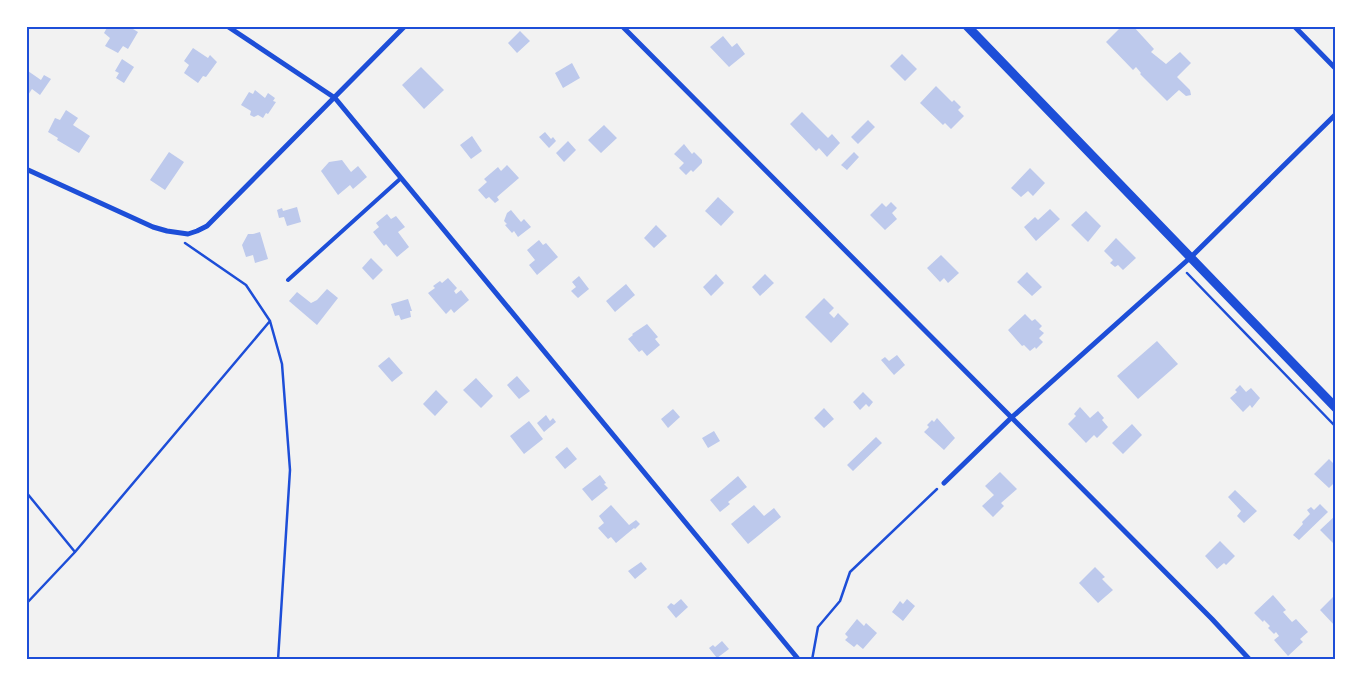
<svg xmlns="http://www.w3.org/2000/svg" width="1362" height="686" viewBox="0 0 1362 686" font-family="'Work Sans',sans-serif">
<rect width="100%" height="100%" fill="#f2f2f2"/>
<!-- building -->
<path fill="#bdc9ec" d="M108,26L111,28L112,26H124L123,27L126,29L128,26L138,32L128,49L123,46L118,53L105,46L110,38L104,33Z
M1122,26H1133L1154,49L1151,52L1166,64L1180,52L1191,63L1177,77L1190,90L1191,95L1186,96L1179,90L1167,101L1140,74L1141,73L1136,67L1133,70L1106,42Z
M520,31L530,41L517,53L508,43Z
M723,36L732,47L737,43L745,54L729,67L710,47Z
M193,48L208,58L210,55L217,62L206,77L203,76L198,83L184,73L189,65L184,61Z
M902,54L917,69L905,81L890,66Z
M122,59L134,67L124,83L116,78L119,73L115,71Z
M572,63L580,78L563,88L555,73Z
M421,67L444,90L424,109L402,85Z
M28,71L41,80L44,75L51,79L40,95L32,89L26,98V74Z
M936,86L952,102L954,100L961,107L958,110L964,116L951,129L945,123L943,125L920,103Z
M255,90L265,98L268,93L275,98L273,101L276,102L268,114L266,113L263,118L258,115L254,117L250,115L251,111L241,105L249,92L253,94Z
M66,110L78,118L73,125L90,136L79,153L57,140L58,138L48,132L55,118L60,120Z
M802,112L828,138L832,134L840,143L827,157L819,148L816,151L790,124Z
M868,120L875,127L858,144L851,137Z
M604,125L617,138L601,153L588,140Z
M545,132L551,139L553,137L556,141L549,148L539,137Z
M472,136L482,151L471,159L460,145Z
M568,141L576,150L564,162L556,153Z
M684,144L692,154L694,152L702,160V163L693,172L691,170L686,175L679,168L684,163L674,154Z
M169,152L184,162L165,190L150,180Z
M854,152L859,157L847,170L841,165Z
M342,160L351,172L358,166L367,177L353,189L350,185L338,195L321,171L329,162Z
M507,165L519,178L497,197L499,200L495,203L489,197L486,199L478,190L487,182L484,179L498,167L501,171Z
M1030,168L1045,183L1033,196L1028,191L1021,197L1011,188Z
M718,197L734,212L721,226L705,211Z
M891,202L897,208L892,213L897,219L885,230L870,215L882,203L886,207Z
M297,207L301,222L287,226L284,217L279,218L277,210L282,208L283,211Z
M1050,209L1060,219L1036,241L1024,227L1035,217L1038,220Z
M511,210L521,222L524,219L531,227L518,237L514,231L512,233L505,225L507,224L504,221L507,213Z
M1086,211L1101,226L1088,242L1071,225Z
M387,214L391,219L396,216L405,227L398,232L409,247L397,257L386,244L384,246L373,232L379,227L376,223Z
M656,225L667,236L654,248L644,238Z
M260,232L268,259L255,263L253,255L246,257L242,245L248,234H253Z
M1116,238L1136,258L1123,270L1118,265L1115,267L1110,263L1113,260L1104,251Z
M539,240L543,245L546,243L558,257L537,275L529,265L535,260L527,250Z
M941,255L959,273L948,283L944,278L940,282L927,268Z
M371,258L383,270L373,280L362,268Z
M1027,272L1042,287L1032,296L1017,282Z
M716,274L724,283L711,296L703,287Z
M765,274L774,283L760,296L752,287Z
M579,276L589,289L578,298L571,291L576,287L572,282Z
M448,278L457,288L454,291L456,294L461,290L469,300L454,313L451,309L446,314L428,293L435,288L433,286L440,281L442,283Z
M626,284L635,295L615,312L606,301Z
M327,289L338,298L317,325L289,301L297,292L311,303L317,300Z
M824,298L834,308L829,313L834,318L838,313L849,324L831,343L805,317Z
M408,299L412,311H410L411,317L401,320L399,315L395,316L391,304Z
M1025,314L1032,321L1035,319L1042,326L1039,329L1044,333L1039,338L1043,342L1036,349L1035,347L1030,351L1024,345L1022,346L1008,330Z
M647,324L658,337L655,339L660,345L647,356L642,350L639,352L628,339L633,335L632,334Z
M1157,341L1178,364L1138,399L1117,376Z
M897,355L905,365L894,375L881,360L885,357L889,361Z
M389,357L403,373L392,382L378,366Z
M517,376L530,391L519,399L507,385Z
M476,378L493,396L481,408L463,390Z
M1240,385L1246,392L1251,388L1260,398L1252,408L1250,405L1243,412L1230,398L1237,392L1235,390Z
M436,390L448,402L435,416L423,404Z
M863,392L873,402L869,407L866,404L860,410L853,402Z
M1080,407L1090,418L1098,411L1104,418L1102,420L1108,427L1097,438L1094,435L1086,443L1068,424L1076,416L1074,414Z
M824,408L834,419L824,428L814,418Z
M673,409L680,417L668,428L661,419Z
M546,415L550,421L553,418L556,422L544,432L537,423Z
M937,418L955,438L944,450L924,432L929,427L927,425L932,420L934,422Z
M529,421L543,439L524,454L510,436Z
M1132,424L1142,435L1123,454L1112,443Z
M714,431L720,441L708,448L702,438Z
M876,437L882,443L853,471L847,465Z
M567,447L577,459L565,469L555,457Z
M1329,459L1336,466V481L1329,488L1314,474Z
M1000,472L1017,489L1001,503L1004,506L993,517L982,506L994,495L985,486Z
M600,475L606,483L604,484L608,488L592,501L582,489Z
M738,476L747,487L728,502L730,504L720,512L710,500Z
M1235,490L1257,511L1244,523L1237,516L1241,511L1228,497Z
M1320,504L1328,512L1299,540L1293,535L1303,524L1302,522L1310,514L1307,510L1311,507L1314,510Z
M611,505L629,525L636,520L640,524L635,529L634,528L616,543L611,537L608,539L598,528L604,523L599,516Z
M754,505L764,516L774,508L781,517L748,544L731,524Z
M1336,515V546L1320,530Z
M1220,541L1235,556L1226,565L1224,563L1217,569L1205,556Z
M641,562L647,569L635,579L628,571Z
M1095,567L1105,577L1102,579L1113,590L1098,603L1079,583Z
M1273,595L1286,610L1283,612L1292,622L1296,619L1308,632L1300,639L1303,642L1288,656L1274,640L1279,636L1276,632L1274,634L1268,628L1270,626L1264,620L1263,622L1254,613Z
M1333,597L1336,600V627L1320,610Z
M681,599L688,607L676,618L667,607L671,603L674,605Z
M907,599L915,606L903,621L892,612L900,601L903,604Z
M857,619L864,626L866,623L877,633L863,649L857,644L854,647L845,640L848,637L845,634Z
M722,641L729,649L717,658L709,648L713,645L715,647Z"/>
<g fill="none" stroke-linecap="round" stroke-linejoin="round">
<!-- path -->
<path stroke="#1d4ed8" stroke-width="2.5" d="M1187,273L1336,427
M270,321L282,364L290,470L278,660
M26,492L75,552
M26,604L75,552L270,321L246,285L185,243
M812,660L818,627L840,601L850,572L937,489"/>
<!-- service -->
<path stroke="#1d4ed8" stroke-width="4" d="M288,280L400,179"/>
<!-- minor -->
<path stroke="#1d4ed8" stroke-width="5" d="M227,26L335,98L799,660
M622,26L1212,619L1250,660
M1294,26L1336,69
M26,169L153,227L167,231L188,234L197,231L207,226L405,26
M944,483L1011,418L1191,257L1336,114"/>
<!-- tertiary -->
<path stroke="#1d4ed8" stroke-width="9" d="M967,26L1336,408"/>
</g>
<!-- border -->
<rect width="1362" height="686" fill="none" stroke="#ffffff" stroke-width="55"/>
<rect x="28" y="28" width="1306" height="630" fill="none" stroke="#1d4ed8" stroke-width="2"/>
</svg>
